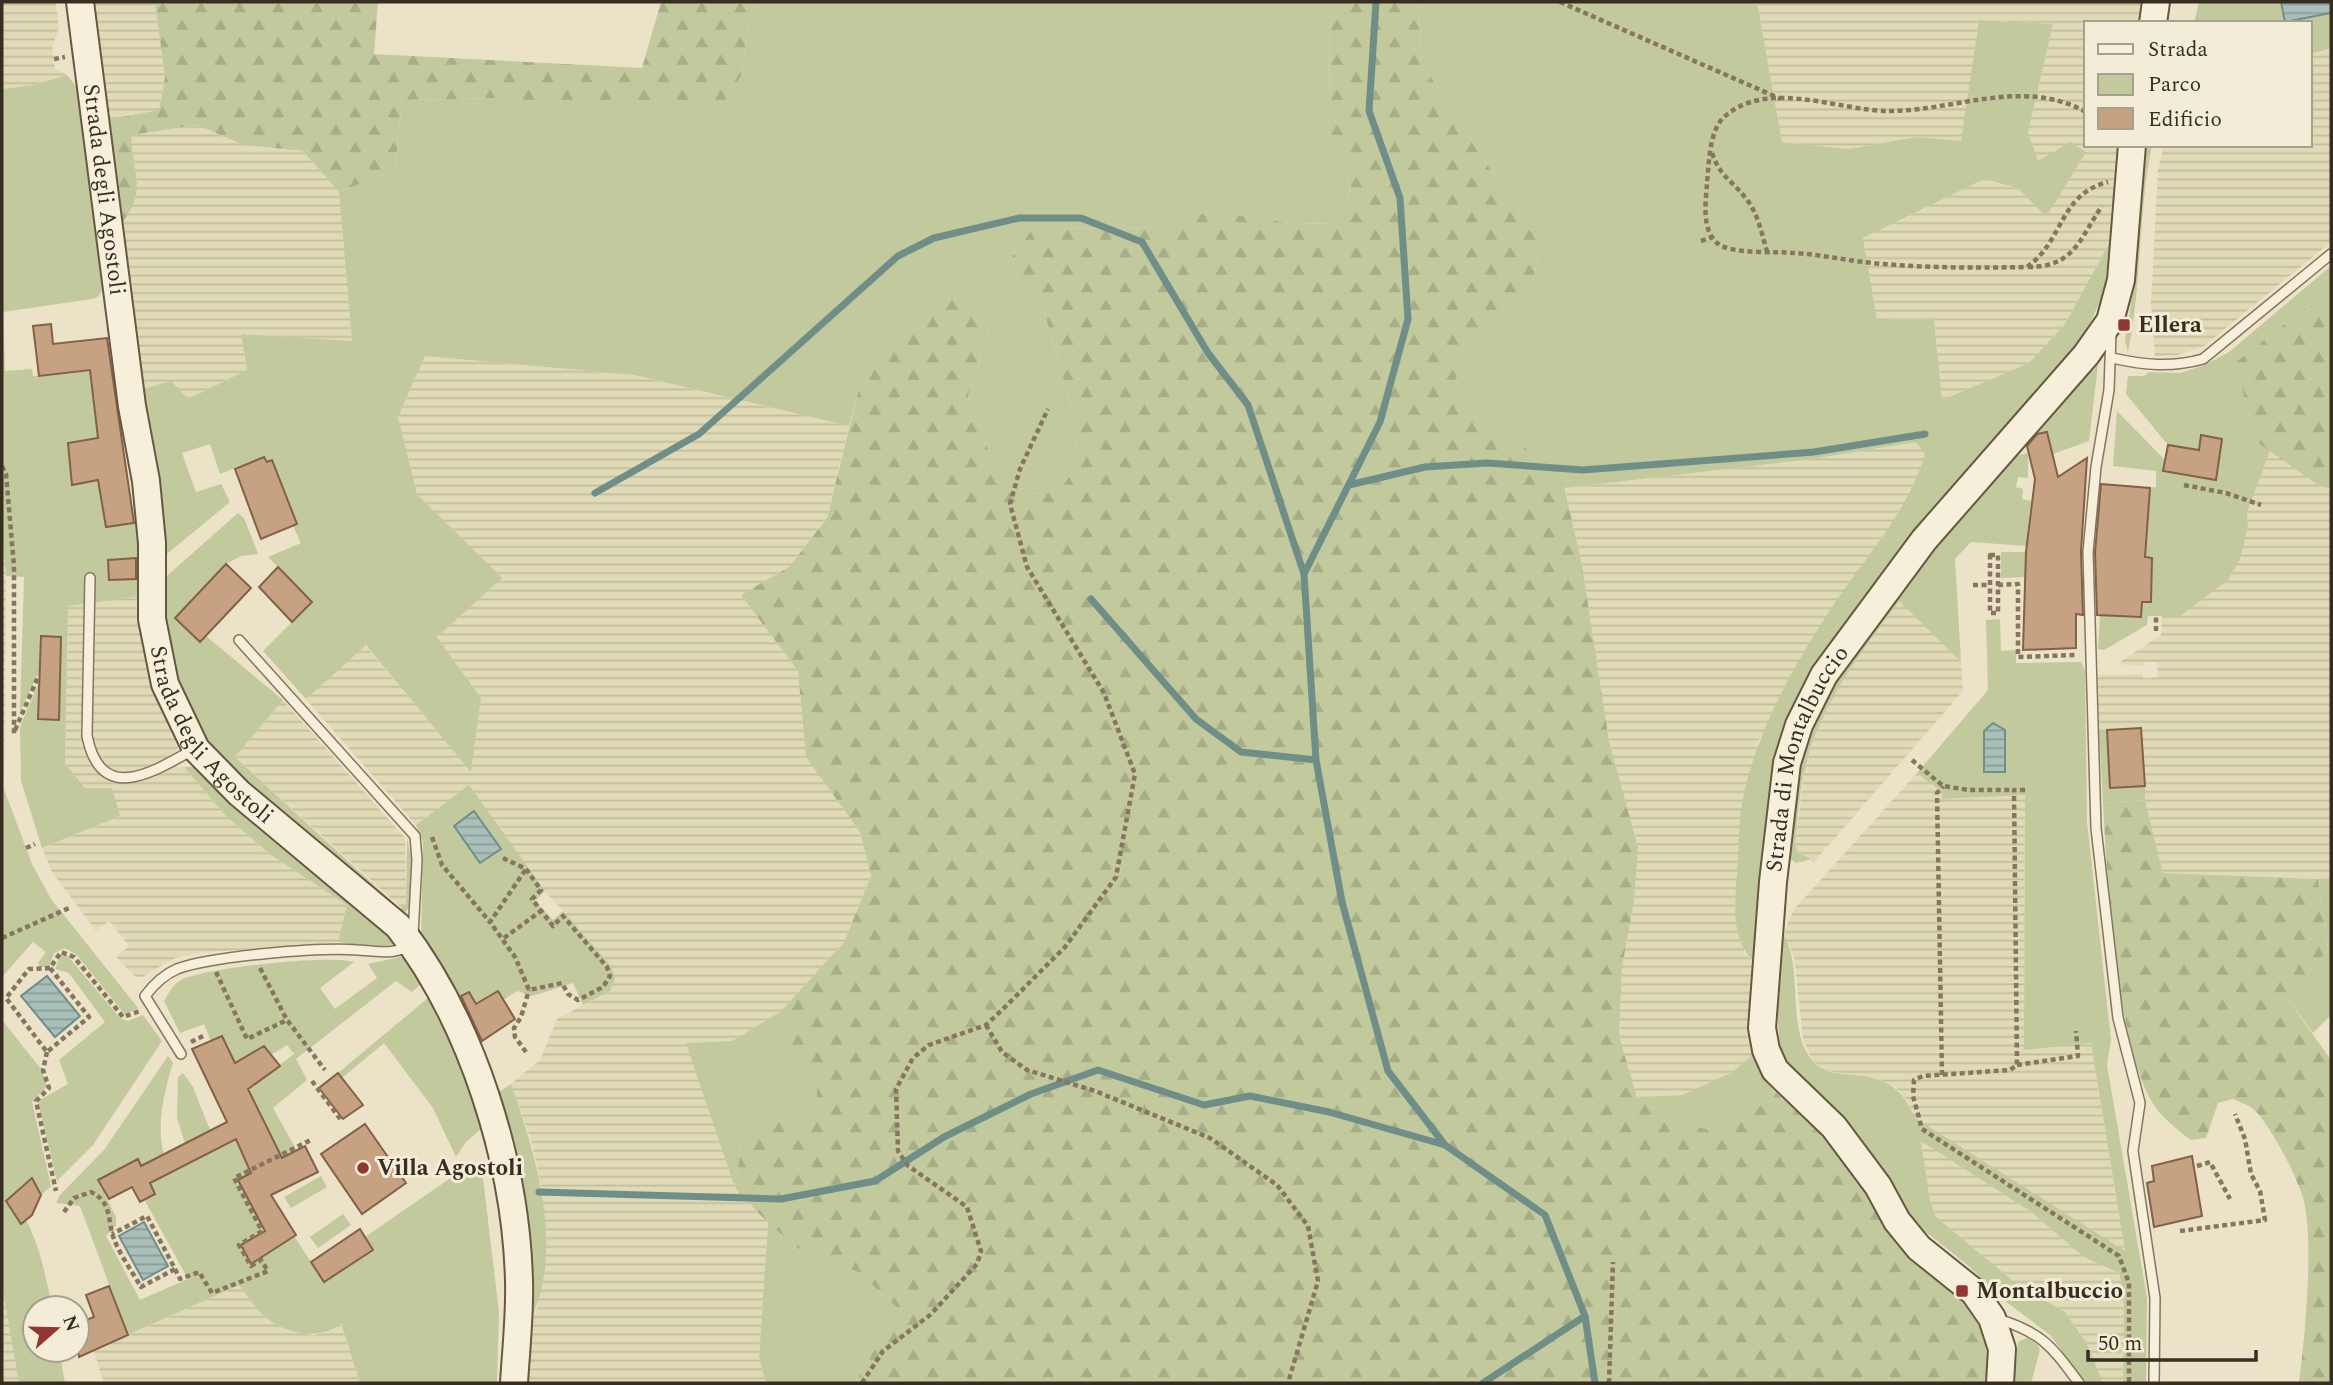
<svg xmlns="http://www.w3.org/2000/svg" width="2333" height="1385" viewBox="0 0 2333 1385" font-family="Spectral,serif">
<defs>
<pattern id="farmland-rules" width="6" height="5" patternUnits="userSpaceOnUse" patternTransform="scale(1.75)"><rect width="6" height="5" fill="#e0dbb6"/><path d="M0 2.5h6" fill="none" stroke="#c1bc9c"/></pattern>
<pattern id="forest-firs" width="22" height="20" patternUnits="userSpaceOnUse" patternTransform="scale(1.75)"><rect width="22" height="20" fill="#c2c99d"/><path d="M5 1l3.5 6h-7zM16 11l3.5 6h-7z" fill="#a7ad87"/></pattern>
<pattern id="water-rules" width="6" height="5" patternUnits="userSpaceOnUse" patternTransform="scale(1.75)"><rect width="6" height="5" fill="#a9c0ba"/><path d="M0 2.5h6" fill="none" stroke="#8b9c97"/></pattern>
</defs>
<rect width="100%" height="100%" fill="#ebe2c8"/>
<!-- farmland -->
<path fill="url(#farmland-rules)" d="M2,2H56L59,28L52,48L55,69L67,75L34,85L2,89Z
M91,2H155L165,77L159,111L107,120Z
M1757,2H2144L2143,23H2086V145H2120L2115,166L2111,240L2065,324L2029,363L1942,400L1934,319L1877,320L1863,238L1984,179L2018,188L2045,216L2038,162L2028,132L2053,24L1979,20L1962,141L1917,137L1848,149L1782,142Z
M2331,48V242L2204,346L2178,355L2155,356L2151,303L2158,170L2164,145H2310V54Z
M197,125L244,145L303,151L339,192L352,341L241,334L247,370L188,399L143,389L127,255L120,247L118,228L137,181L130,135Z
M425,356L633,375L849,426L827,517L789,567L741,595L798,671L806,757L860,832L871,876L844,942L780,1012L732,1041L687,1043L735,1188L768,1223L759,1357L766,1383H525L528,1326L537,1308L544,1259V1221L541,1185L532,1143L511,1084L540,1060L557,1019L610,991L611,966L545,891L469,786L416,825L306,699L365,645L471,771L481,698L437,637L501,578L417,494L398,417Z
M1916,442L1925,455L1916,485L1871,557L1832,607L1758,742L1744,952L1754,962L1750,1021L1754,1054L1731,1073L1682,1095L1637,1097L1619,1036L1622,967L1634,902L1638,847L1609,741L1582,565L1565,488L1812,459Z
M2270,451L2318,485L2331,489V879L2163,873L2145,800L2141,728L2099,730L2097,679L2100,675L2143,674V678L2158,677L2157,662H2143V666L2117,664L2161,635L2162,616H2180L2248,526L2247,512Z
M2,534L6,576L4,784H2Z
M144,596L179,746L174,755L177,767H184L226,816L271,855L347,905L338,942L200,953L175,958L142,977H136L116,957L129,946L109,921L96,931L52,872L42,848L120,816L85,788L65,763L68,605Z
M1899,600L1961,662L1963,691L1814,862L1798,853L1795,846L1805,766L1823,714L1840,681Z
M283,700L405,838L406,904L403,909L235,757Z
M1917,773L1942,792L1943,799L2025,795L2024,1049L2091,1043L2125,1252L1914,1118L1908,1101L1896,1088L1880,1080L1824,1070L1812,1060L1803,1039L1794,956L1784,935L1789,919L1796,907Z
M1921,1140L2030,1211L2084,1257L2119,1273L2124,1295L2123,1383H2103L2087,1344L2065,1312L2018,1285L1936,1217L1930,1200Z
M2,1285L15,1352L19,1383H2Z
M239,1285L268,1320L295,1331L313,1335L333,1331L340,1323L360,1383H104L94,1351Z"/>
<!-- green -->
<path fill="#c2c99d" fill-rule="evenodd" d="M756,2H1330L1329,132L1351,186L1341,224L1291,223L1209,211L1165,229L1033,228L1004,268L1044,311L1079,433L1071,474L1058,492L1032,494L996,471L968,396L991,324L860,384L849,426L634,375L425,356L398,417L417,494L502,578L437,637L481,698L471,772L366,645L306,699L263,651L312,602L268,557L301,543L293,526L297,524L272,460L267,462L264,457L220,474L210,444L182,453L196,492L221,484L230,502L162,558L120,247L127,255L144,389L171,381L188,399L247,370L241,334L352,341L339,192L395,170L402,100L501,98L742,74L750,13Z
M1417,2H1757L1782,142L1848,149L1917,137L1961,141L1979,20L2053,24L2028,132L2038,161L2071,142L2086,152L2046,217L2018,188L1984,179L1863,238L1877,320L1934,319L1942,400L2029,363L2065,324L2111,240L2104,292L2084,337L1922,525L1774,785L1754,962C1730,937 1735,905 1737,872C1739,850 1738,826 1742,804C1754,735 1794,665 1832,607C1866,556 1906,515 1925,455L1916,442L1812,459L1565,488L1563,481L1517,442L1471,414L1455,381L1481,327L1532,288L1540,245L1422,64Z
M2199,2H2331V48L2310,54V23H2194Z
M67,75L77,88L103,288L98,297L92,299L3,312L5,371L32,369L33,376L75,372L90,367L96,424L119,434L68,443L72,484L98,480L106,527L138,523L142,554L137,558L108,559L109,580L138,579L143,581L144,596L68,606L65,763L85,788H112L120,816L42,848L21,781L20,727L39,682L38,719L60,637H41L40,669L20,712L24,577L6,576L2,534V89L34,85Z
M2141,145H2152C2138,213 2142,283 2128,352L2125,340L2134,286V228Z
M2331,266V288L2236,362L2254,440L2270,451L2247,512L2248,526L2240,559L2228,580L2180,616H2148L2147,625L2104,650L2098,649L2100,615L2141,616L2142,602H2151L2152,558L2141,557L2146,545L2150,488L2156,487V471L2113,466L2117,411L2165,460L2164,471L2216,480L2222,439L2201,435L2199,450L2168,445L2126,394L2128,376H2144L2149,372L2180,373L2205,365L2229,352Z
M2098,365L2089,441L2053,454L2047,432L2029,437Z
M2028,453V478L2018,477L2016,487L2023,489L2022,499L2031,501L2026,546L1971,542L1955,559L1961,662L1899,601C1861,653 1822,701 1806,765C1799,790 1798,819 1795,845L1798,853L1811,859L1796,863L1790,859L1788,851L1798,766L1828,690L1934,542L2009,457Z
M238,513L244,518L258,554L241,556L226,564L200,641L206,636L283,700L235,757L400,909L406,904L407,839L412,860L410,907L401,916L249,786L206,744L174,678L160,582Z
M2001,552H2026L2025,577L2001,578Z
M2000,619L2001,651L2016,650V663L2081,662L2085,671L2087,821L2111,1040L2107,1065L2147,1298L2146,1383H2123L2124,1295L2119,1273L2084,1257L2030,1211L1921,1141L1930,1200L1936,1217L2018,1285L2065,1312L2087,1344L2103,1383H2086L2050,1335L1996,1294L1970,1267L1912,1221L1868,1148L1784,1064C1773,1022 1779,977 1784,935C1804,971 1786,1029 1812,1060C1837,1090 1890,1054 1915,1118L2125,1251L2091,1043L2024,1050L2025,795L1942,799V792L1917,773L1988,690L1986,620Z
M2099,730H2107L2110,788L2145,786V800L2103,803Z
M184,767H199L395,939L394,944L380,948L338,942L347,905L271,855L226,816Z
M2,784L32,864L51,899L138,1008L126,1014L122,1011L77,955L65,948L54,953L49,967H40L38,963L46,952L33,942L2,977Z
M469,785L545,891L535,901L553,920L563,911L611,966L615,978L610,991L583,1005L573,983L532,996L517,991L503,1000L498,991L476,1004L469,992L453,1002L421,939L423,842L416,825Z
M2318,879H2331V1015L2313,1033L2287,998L2328,950Z
M66,954L120,1018L128,1021L143,1015L162,1041L93,1145L57,1181L38,1101L68,1084L59,1060L105,1022L69,973L55,969L60,956Z
M405,956L424,981L412,992L396,981L296,1059L307,1080L273,1108L297,1151L238,1180L265,1231L242,1245L252,1264L294,1236L324,1282L373,1250L365,1237L468,1166L471,1170H482L499,1312L497,1383H360L341,1324C321,1340 289,1335 268,1319C257,1311 248,1296 239,1285L128,1335L80,1206L56,1203L59,1196L104,1150L168,1056L173,1063C162,1098 153,1139 171,1173L219,1148L231,1129L238,1145L268,1130L248,1089L294,1054L287,1045L271,1055L264,1046L235,1063L222,1036L211,1041L204,1024L180,1033L164,1001C169,993 172,985 181,980C202,968 331,954 354,962L320,988L335,1009L377,978L368,964ZM138,1160L155,1193L144,1199L188,1279L140,1300L106,1236L116,1225V1217L98,1180Z
M434,997L450,1027L482,1128L466,1142L456,1157L433,1108L384,1043L342,1078L338,1073L428,998Z
M780,1012L793,1057L818,1081L814,1118L741,1146L735,1188L686,1043L732,1041Z
M2,1020L41,1069L47,1086L32,1102L51,1186L41,1195L31,1178L6,1202L21,1224L26,1220C41,1249 46,1277 52,1308H35V1350H59L65,1383H19L2,1285Z
M1754,1054L1763,1078L1774,1091C1766,1099 1757,1111 1747,1118C1710,1144 1669,1118 1637,1097L1682,1095L1731,1073Z
M183,1073L193,1087L210,1130L185,1143L177,1118L178,1077Z
M511,1084C537,1158 566,1251 528,1326L496,1094Z
M321,1176L327,1187L291,1208L284,1197Z
M343,1214L351,1225L318,1248L310,1237Z
M768,1223L799,1249L858,1272L902,1312L871,1353L855,1383H766L759,1358Z
M2027,1338L2037,1344L2040,1350L2031,1383H2014L2018,1342Z"/>
<!-- forest -->
<path fill="url(#forest-firs)" d="M155,2H378L374,54L642,68L661,2H756L750,13L742,74L725,100L643,109L501,98L402,100L395,170L339,192L303,151L244,145L197,125L131,135C133,178 149,191 118,228L107,120L159,110L165,77Z
M1330,2H1417L1422,64L1540,245L1532,288L1481,327L1455,381L1471,414L1517,441L1563,481L1582,565L1609,741L1638,847L1634,902L1622,967L1619,1036L1637,1097C1669,1118 1710,1144 1747,1118C1757,1111 1766,1099 1774,1091L1840,1147L1962,1294C1982,1326 1990,1346 1988,1383H855L871,1353L902,1312L858,1272L799,1249L768,1223L735,1188L741,1146L765,1114L814,1117L818,1082L793,1057L780,1012L844,942L871,876L860,832L806,757L798,671L741,595L789,567L827,518L860,384L945,283L991,324L968,396L996,470L1032,494L1058,492L1071,474L1079,433L1044,311L1004,268L1033,228L1165,229L1209,211L1291,223L1341,224L1351,186L1329,132Z
M2331,288V489L2318,485L2254,440L2236,362Z
M2145,800L2163,873L2318,879L2328,950L2287,998L2331,1060V1383H2299C2305,1336 2313,1252 2305,1206C2302,1185 2269,1121 2252,1108C2247,1104 2239,1102 2233,1099L2218,1103L2206,1138L2191,1140C2180,1132 2168,1122 2159,1112C2115,1058 2107,874 2103,803Z"/>
<!-- water -->
<path fill="url(#water-rules)" stroke="#708e88" stroke-width="2" d="M2281,2H2331V13L2285,22Z
M1993,723L2005,730V772H1984V731Z
M474,811L501,849L480,863L454,826Z
M47,976L80,1016L55,1037L21,996Z
M144,1222L168,1266L143,1280L119,1236Z"/>
<g fill="none" stroke-linecap="round" stroke-linejoin="round">
<!-- stream -->
<path stroke="#708e88" stroke-width="7" d="M1376,2L1369,111L1400,198L1408,319L1380,422L1304,574L1316,760L1342,902L1388,1071L1445,1145L1545,1215L1585,1316L1595,1383
M1349,485L1425,467L1487,463L1583,470L1814,452L1925,434
M595,493L699,434L898,256L934,238L1019,218H1081L1142,242L1208,353L1248,405L1304,574
M1091,599L1196,719L1241,752L1316,760
M539,1192L781,1199L875,1181L944,1137L1031,1094L1098,1070L1204,1105L1250,1096L1329,1112L1445,1145
M1483,1383L1585,1316"/>
</g>
<!-- building -->
<path fill="#c6a182" stroke="#836146" stroke-width="2" d="M51,324L53,344L107,338L134,523L106,527L98,480L72,485L68,443L98,438L90,370L39,376L33,326Z
M2047,432L2058,477L2087,458L2081,552L2083,615L2076,614V648L2023,650L2026,552L2035,479L2027,446L2037,434Z
M2201,435L2222,439L2216,480L2163,471L2168,445L2199,450Z
M264,457L267,462L272,460L297,524L261,539L235,469Z
M2101,484L2150,488L2145,557L2152,558L2151,602H2142L2141,617L2097,615L2095,552Z
M136,558V579L109,580L108,560Z
M226,564L251,588L200,642L175,618Z
M278,567L312,602L292,622L259,587Z
M41,636L61,637L59,720L38,719Z
M2141,728L2145,786L2110,788L2107,730Z
M498,991L515,1019L482,1041L461,996L469,992L476,1004Z
M222,1036L235,1063L264,1046L280,1066L248,1089L282,1158L305,1146L318,1172L271,1195L296,1235L251,1264L241,1245L265,1231L238,1180L251,1173L236,1139L150,1183L155,1194L140,1202L132,1187L109,1199L98,1180L138,1159L141,1166L227,1122L192,1049Z
M338,1073L363,1105L343,1119L319,1088Z
M365,1124L406,1183L362,1214L321,1154Z
M2192,1156L2202,1216L2154,1227L2147,1183L2154,1181L2152,1166Z
M32,1178L41,1195L32,1215L21,1224L6,1201Z
M360,1229L373,1250L324,1282L311,1262Z
M109,1286L128,1335L79,1357L77,1324L94,1317L86,1295Z"/>
<g fill="none" stroke-linecap="round" stroke-linejoin="round">
<!-- lane casing -->
<g stroke="#86755f" stroke-width="12">
<path id="lane" d="M2111,333L2109,390L2096,467L2088,552L2096,828L2118,1018L2140,1103L2133,1151L2155,1298L2154,1383
M2112,358C2144,365 2171,368 2203,359L2331,254
M90,578L87,736C101,805 152,773 194,749
M239,640L415,836L417,860L413,935
M181,1054L145,996C154,984 163,975 177,969C213,956 319,947 358,950C381,951 386,955 409,947
M1998,1319C2043,1333 2052,1347 2079,1383"/>
</g>
<!-- secondary casing -->
<g stroke="#685742" stroke-width="30">
<g id="secondary">
<path id="s1" d="M80,2L132,406L146,481L152,543V619L165,684L196,749L239,793L398,926C472,1021 516,1162 519,1281C520,1315 516,1350 514,1383"/>
<path d="M2153,23L2156,2"/>
<path id="s2" d="M2000,1383L2002,1349L1992,1318L1974,1292L1919,1248L1897,1221L1878,1186L1834,1127L1775,1070L1766,1050L1762,1028L1773,882L1787,763L1799,725L1824,675L1924,540L2086,355L2110,321L2121,280L2132,145"/>
</g>
</g>
<!-- path -->
<path stroke="#86755f" stroke-width="4.5" stroke-dasharray="5 3.5" stroke-linecap="butt" d="M1560,2L1781,99
M54,59L65,57
M2086,112C2023,77 1955,111 1889,111C1839,111 1767,78 1724,117C1709,131 1709,164 1707,183C1706,201 1701,229 1717,243C1731,255 1776,251 1795,253C1825,255 1854,262 1884,264C1932,268 1979,268 2027,267C2064,241 2059,194 2108,182
M1712,153C1720,176 1730,179 1744,196C1758,212 1761,232 1767,251
M1701,241L1713,237
M2028,267C2074,267 2079,240 2102,206
M2,466L6,474L14,566V734
M2184,485L2226,493L2261,505
M1990,555H1998V613H1990Z
M1973,585H1990
M1998,585L2018,584V657L2076,655
M2156,631V616
M15,730L39,675
M1912,760L1943,786L1969,790H2014
M2025,790H2014L2017,1065L2010,1070L1923,1076L1914,1080L1913,1096L1922,1129L2119,1256L2129,1283V1383
M432,837L442,865L490,922
M26,848L35,844
M503,858L526,869L541,890L532,899L553,926L563,916L607,967L610,976L603,987L578,1000L568,994L562,983L529,990L515,957L490,922L526,869
M2,938L69,908
M504,938L541,911
M50,968L29,969L6,998L47,1052L89,1017L50,968L61,952L74,957L123,1017L140,1011
M260,968L287,1020
M216,972L247,1039L287,1020L325,1070
M986,1025L1002,1052L1027,1070L1095,1091L1210,1138L1277,1185L1308,1226L1318,1281L1288,1383
M191,1042L205,1035
M47,1052L43,1070L49,1088L36,1101L56,1191
M526,1052L515,1037L514,1028L521,1017L529,990
M2017,1065L2078,1056L2076,1031
M1942,1075L1937,793L1943,786
M312,1081L341,1120
M2197,1166L2210,1162L2230,1199
M64,1212L74,1198L91,1192C110,1201 108,1216 112,1233C117,1251 132,1271 141,1287L175,1269L147,1216L112,1234
M2180,1231L2265,1220L2260,1191L2251,1174L2245,1139L2235,1114
M175,1269L180,1279L199,1272L212,1293L268,1271L261,1260L251,1266L239,1245L262,1231L234,1178L311,1140
M862,1383L883,1351L930,1315L977,1264L981,1251L967,1207L907,1165L898,1151L896,1089L913,1058L929,1045L986,1025L1004,1008L1065,947L1116,877L1135,774L1104,693L1027,567L1010,504L1020,469L1048,409
M1609,1383L1613,1262"/>
<!-- lane -->
<use href="#lane" stroke="#f6f0db" stroke-width="9"/>
<!-- secondary -->
<use href="#secondary" stroke="#f6f0db" stroke-width="26"/>
</g>
<!-- markers -->
<g fill="#903733" stroke="#f3ecd7" stroke-width="2.5">
<rect x="2117" y="318" width="14" height="14" rx="3.5"/>
<circle cx="363" cy="1168" r="7"/>
<rect x="1955" y="1284" width="14" height="14" rx="3.5"/>
</g>
<g text-anchor="middle" dominant-baseline="central" stroke-width="6" stroke-linejoin="round" paint-order="stroke">
<!-- street labels -->
<g font-size="23" fill="#382d21" stroke="#f3ecd7">
<text stroke="none"><textPath href="#s1" startOffset="189">Strada degli Agostoli</textPath></text>
<text stroke="none"><textPath href="#s1" startOffset="756">Strada degli Agostoli</textPath></text>
<text stroke="none"><textPath href="#s2" startOffset="719">Strada di Montalbuccio</textPath></text>
</g>
<!-- poi labels -->
<g font-size="23" font-weight="bold" fill="#382d21" stroke="#f3ecd7" text-anchor="start">
<text x="2138" y="325">Ellera</text>
<text x="377" y="1168">Villa Agostoli</text>
<text x="1976" y="1291">Montalbuccio</text>
</g>
</g>
<!-- border -->
<rect width="2333" height="1385" fill="none" stroke="#382d21" stroke-width="7"/>
<!-- legend -->
<rect x="2084" y="21" width="228" height="126" fill="#f3ecd7" stroke="#a8a08e" stroke-width="2"/>
<rect x="2098" y="44" width="35" height="10" fill="#f6f0db" stroke="#a8a08e" stroke-width="2"/>
<text x="2148" y="56" font-size="21" fill="#382d21">Strada</text>
<rect x="2098" y="74" width="35" height="21" fill="#c2c99d" stroke="#a8a08e" stroke-width="2"/>
<text x="2148" y="91" font-size="21" fill="#382d21">Parco</text>
<rect x="2098" y="108" width="35" height="21" fill="#c6a182" stroke="#a8a08e" stroke-width="2"/>
<text x="2148" y="126" font-size="21" fill="#382d21">Edificio</text>
<!-- north arrow -->
<g transform="translate(56 1329) rotate(70)"><circle r="33" fill="#f3ecd7" stroke="#a8a08e" stroke-width="2"/>
<path d="M0-5L12 26L0 18L-12 26Z" fill="#903733"/>
<text y="-10" font-size="19" font-weight="bold" text-anchor="middle" fill="#382d21">N</text>
</g>
<!-- scale -->
<path d="M2088 1350v10h168v-10" fill="none" stroke="#382d21" stroke-width="3.5"/>
<text x="2098" y="1350" font-size="21" fill="#382d21" stroke="#f3ecd7" stroke-width="5" paint-order="stroke">50 m</text>
</svg>
